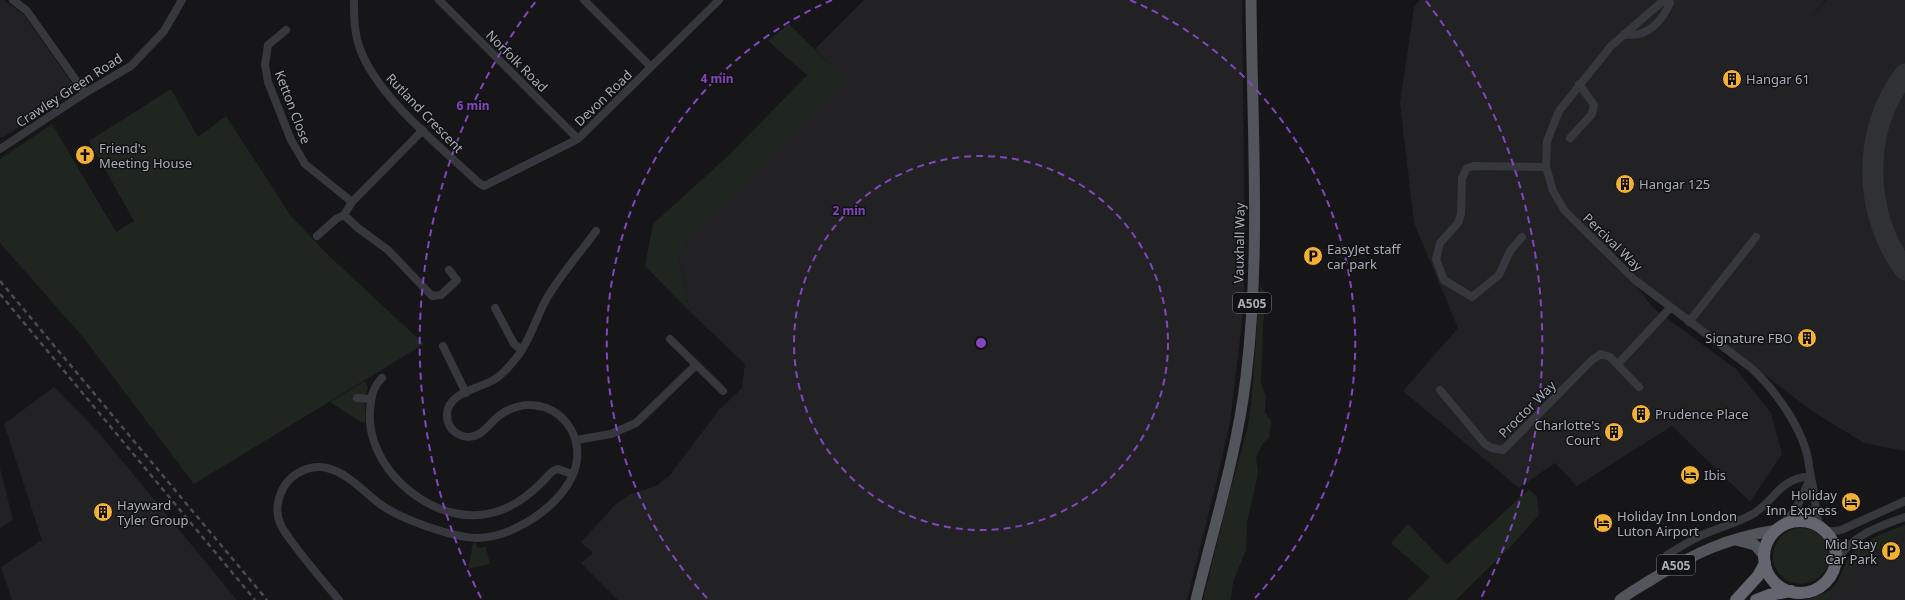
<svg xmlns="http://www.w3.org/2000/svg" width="1905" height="600" viewBox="0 0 1905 600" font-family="'Noto Sans',sans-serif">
<rect width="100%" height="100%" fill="#161618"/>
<!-- built -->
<path fill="#222225" d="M0,0H4L24,15L77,90L2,138L0,136Z
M864,0H1242L1245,266L1242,322L1230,422L1216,484L1187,600H618L581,563L593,553L581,542L615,505L631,494L656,486L669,476L719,410L742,388L745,364L690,312L679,260L687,237L844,80L815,49Z
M1420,0H1825L1804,26L1826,0H1905V451L1864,443L1812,411L1641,280L1616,253L1614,256L1653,308L1736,369L1771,413L1782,454L1750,502L1672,426L1577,486L1555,463L1519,488L1403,391L1458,328L1414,223L1400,103L1414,7Z
M54,387L100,434L237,600H12L1,567L42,540L4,424Z
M0,468L13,520L0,528Z
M1905,531V600H1825L1853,570L1895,536Z"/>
<!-- green -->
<path fill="#1e261f" d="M789,24L845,80L731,199L687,238L679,260L690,312L645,266L653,224L730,154L807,75L768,41Z
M171,89L198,137L226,116L291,216L327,254L424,344L194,484L83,337L0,243V159L52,124L116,232L134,221L89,141Z
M1260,286L1266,293V303L1263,324L1261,383L1266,396L1265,412L1271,421L1269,438L1263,443L1256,457L1258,474L1247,522L1246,550L1233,582L1231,600H1203L1231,487L1247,430L1251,405Z
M365,381L368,388L366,394L363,395V402L365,404V422H361L330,402Z
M1529,489L1537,497L1539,515L1514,543L1456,600H1407L1430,577L1391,543L1408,524L1447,565Z
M1905,525V531C1876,546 1851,572 1830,597L1825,600H1804C1816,597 1831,593 1838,581C1844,569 1846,556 1858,547C1872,537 1889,531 1905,525Z
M1773 556a28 28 0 1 1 56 0a28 28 0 1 1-56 0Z
M473,543H476L478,548L486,547L490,564L468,569Z"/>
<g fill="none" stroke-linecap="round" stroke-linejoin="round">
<!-- taxiway -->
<path stroke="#303135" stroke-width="21" d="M1905,74C1861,131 1863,214 1905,270"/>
<!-- minor -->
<path stroke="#37383d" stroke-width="8" d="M13,0L27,11L85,93
M354,0C354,16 354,33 360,49C379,99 440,146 479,183L484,186L578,139L719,0
M439,0L578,139
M584,0L651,67
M1664,0L1611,46L1559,111L1547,141L1546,167L1553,191L1565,211L1583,229L1635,280L1750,367C1775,389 1805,431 1809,465C1810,474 1812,482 1814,492C1816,504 1815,515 1820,527
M286,30L268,45L265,65L268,82L291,140L305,164L352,202
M1624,34C1647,39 1662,21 1670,3L1669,0
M1570,138L1592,114L1594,105L1579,84
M0,149L85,93L131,66L164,31L182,0
M344,215L358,228L388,250L432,296L441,295L457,280L449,270
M317,236L336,219L344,215L352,202L423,130
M1522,237L1510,251L1499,275L1472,297L1444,280L1436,259L1440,243L1458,223L1461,214L1462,178L1467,168L1474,166L1546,167
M495,308L514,344L522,350
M1689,322L1756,237
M670,339L723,391
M443,346L466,393
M1618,364L1670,308
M382,378C372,388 371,398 370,411C366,466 425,519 479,515C503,513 523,501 540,484C545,480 549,473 555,470L558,469L572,474
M1440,390L1485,444L1492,448L1503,450L1592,360L1601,354L1610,357L1639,387
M357,398L371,399
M576,440L611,434L636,423L696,365
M1781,526L1796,509L1810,479
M1826,532L1841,530L1905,501
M1836,561C1853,535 1877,527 1905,517
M1674,566L1667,555C1678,548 1690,541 1702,535C1718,528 1737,523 1753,514C1777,499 1777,480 1810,476
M339,600C324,582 309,565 295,546C290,539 283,531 280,523C274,509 279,491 289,480C299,470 313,465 327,468C348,473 364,492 380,504C400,519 452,537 476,538C491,538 507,533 520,526C547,512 581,483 577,448C576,436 569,424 560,416C542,401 518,402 500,415C492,421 487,429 479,434C465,442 447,432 447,415C447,392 480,389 495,379C502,375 507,369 512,363C529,345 535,319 547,298C561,274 580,253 596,231"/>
<!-- major -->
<path stroke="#53555c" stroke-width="11" d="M1736,540L1755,545L1764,555
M1196,600C1214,526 1237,453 1246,377C1261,252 1252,126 1251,0
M1620,600C1630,592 1643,585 1654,578C1697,552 1727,538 1777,530"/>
<!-- highway -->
<path stroke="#63666e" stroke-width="12" d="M1764 557a36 36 0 1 1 72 0a36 36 0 1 1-72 0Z
M1736,600L1758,576L1765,563
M1756,600L1769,595L1791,591"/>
<!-- rail -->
<path stroke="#4a4c52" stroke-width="2.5" stroke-dasharray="5 4" stroke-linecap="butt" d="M0,281L267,600
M0,294L255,600"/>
</g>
<!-- distance rings -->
<g fill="none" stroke="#8446be" stroke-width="2" stroke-dasharray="7 5">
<circle cx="981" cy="343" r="187"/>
<path d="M707 598A374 374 0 0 1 832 0M1130 0A374 374 0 0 1 1255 598"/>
<path d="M481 598A561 561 0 0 1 536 1M1426 1A561 561 0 0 1 1481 598"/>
</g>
<!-- icons -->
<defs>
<g id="building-disc" transform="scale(1)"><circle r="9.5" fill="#f2b134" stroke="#111113"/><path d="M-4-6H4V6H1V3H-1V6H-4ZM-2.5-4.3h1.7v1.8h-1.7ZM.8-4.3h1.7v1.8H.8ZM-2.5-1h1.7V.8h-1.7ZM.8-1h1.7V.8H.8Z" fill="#111"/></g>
<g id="church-disc" transform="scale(1)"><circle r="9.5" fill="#f2b134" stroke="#111113"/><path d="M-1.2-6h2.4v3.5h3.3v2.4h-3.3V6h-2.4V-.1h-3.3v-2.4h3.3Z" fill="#111"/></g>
<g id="parking-disc" transform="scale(1)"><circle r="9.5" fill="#f2b134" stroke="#111113"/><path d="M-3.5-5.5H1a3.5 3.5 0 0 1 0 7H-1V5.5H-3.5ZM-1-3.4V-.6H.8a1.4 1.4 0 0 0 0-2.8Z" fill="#111"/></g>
<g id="hotel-disc" transform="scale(1)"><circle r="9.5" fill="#f2b134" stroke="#111113"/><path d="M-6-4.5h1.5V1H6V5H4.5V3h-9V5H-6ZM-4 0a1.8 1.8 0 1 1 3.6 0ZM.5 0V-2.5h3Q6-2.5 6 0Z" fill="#111"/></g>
</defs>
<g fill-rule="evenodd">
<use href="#building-disc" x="1732" y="79"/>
<use href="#church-disc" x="85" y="155"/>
<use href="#building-disc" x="1625" y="184"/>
<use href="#parking-disc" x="1313" y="256"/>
<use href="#building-disc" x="1807" y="338"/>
<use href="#building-disc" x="1641" y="414"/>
<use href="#building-disc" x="1614" y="432"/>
<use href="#hotel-disc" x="1690" y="475"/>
<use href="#hotel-disc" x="1851" y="502"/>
<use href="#building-disc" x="103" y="512"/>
<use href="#hotel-disc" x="1603" y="523"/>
<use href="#parking-disc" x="1891" y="551"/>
</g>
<g text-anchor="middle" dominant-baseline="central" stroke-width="3" stroke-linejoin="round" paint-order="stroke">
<!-- shield labels -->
<g fill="#111113" stroke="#7b7e86" stroke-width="1">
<rect x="1233" y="293" width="38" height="20" rx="3"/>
<rect x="1657" y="555" width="38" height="20" rx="3"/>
</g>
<g font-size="12" font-weight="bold" fill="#a8adb8">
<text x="1252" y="303">A505</text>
<text x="1676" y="565">A505</text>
</g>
<!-- street labels -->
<g font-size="13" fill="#a8adb8" stroke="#111113">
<text transform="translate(517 61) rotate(45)">Norfolk Road</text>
<text transform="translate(69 90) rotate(-33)">Crawley Green Road</text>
<text transform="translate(603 98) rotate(-44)">Devon Road</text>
<text transform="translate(293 107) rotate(69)">Ketton Close</text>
<text transform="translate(425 113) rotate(46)">Rutland Crescent</text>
<text transform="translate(1613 242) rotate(44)">Percival Way</text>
<text transform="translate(1239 243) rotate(-89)">Vauxhall Way</text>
<text transform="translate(1527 409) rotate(-45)">Proctor Way</text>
</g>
<!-- poi labels -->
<g font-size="13" fill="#a8adb8" stroke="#111113" text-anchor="start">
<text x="1746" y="79">Hangar 61</text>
<text x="99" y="148">Friend's<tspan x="99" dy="15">Meeting House</tspan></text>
<text x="1639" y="184">Hangar 125</text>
<text x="1327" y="249">EasyJet staff<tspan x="1327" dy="15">car park</tspan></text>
<text x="1793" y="338" text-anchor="end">Signature FBO</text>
<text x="1655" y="414">Prudence Place</text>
<text x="1600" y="425" text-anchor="end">Charlotte's<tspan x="1600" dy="15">Court</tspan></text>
<text x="1704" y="475">Ibis</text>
<text x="1837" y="495" text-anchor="end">Holiday<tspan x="1837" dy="15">Inn Express</tspan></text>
<text x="117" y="505">Hayward<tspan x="117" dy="15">Tyler Group</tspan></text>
<text x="1617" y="516">Holiday Inn London<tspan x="1617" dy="15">Luton Airport</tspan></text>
<text x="1877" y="544" text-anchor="end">Mid Stay<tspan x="1877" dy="15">Car Park</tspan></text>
</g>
</g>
<circle cx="981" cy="343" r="6" fill="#8446be" stroke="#111113" stroke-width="2"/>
<g font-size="12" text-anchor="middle" font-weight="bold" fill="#8446be" stroke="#111113" stroke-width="3" stroke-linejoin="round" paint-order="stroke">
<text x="717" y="83">4 min</text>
<text x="473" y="110">6 min</text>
<text x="849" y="215">2 min</text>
</g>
</svg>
